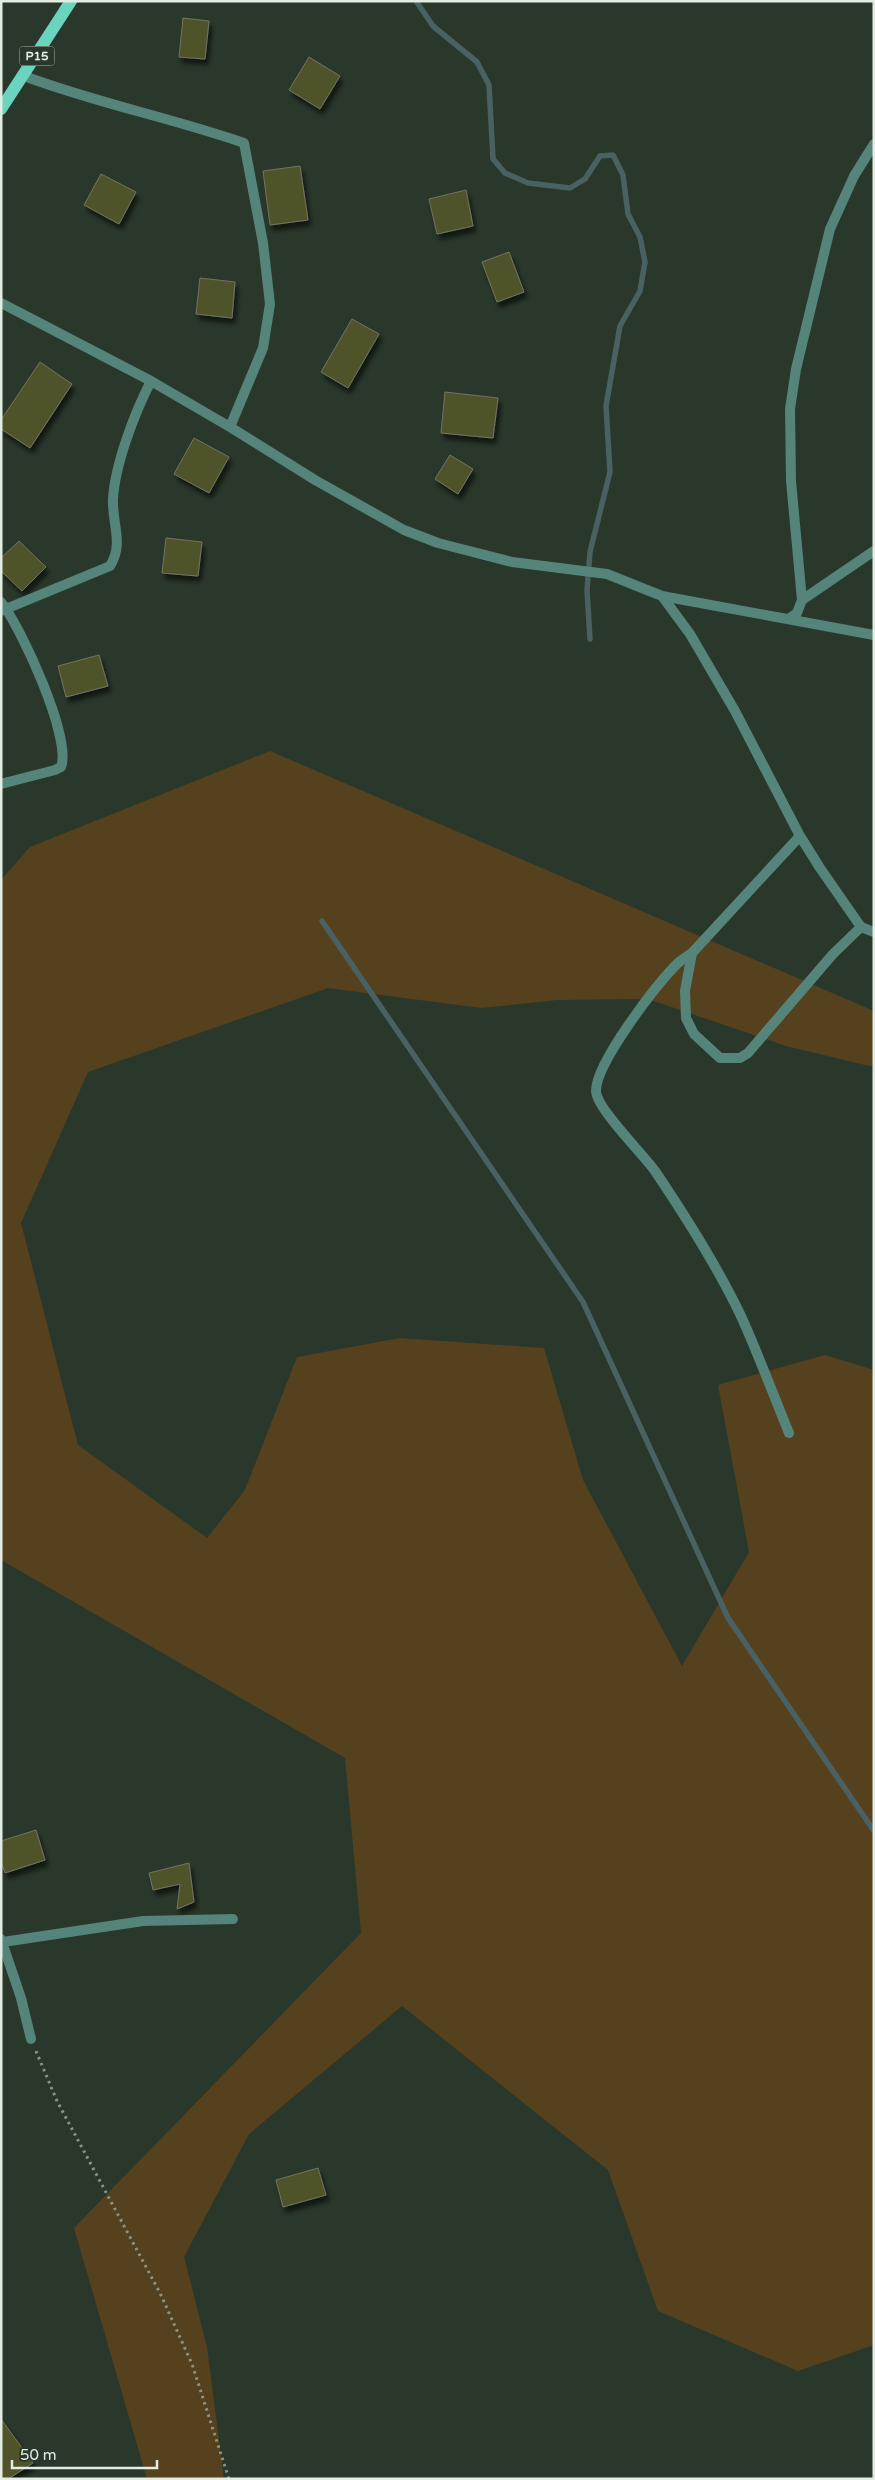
<svg xmlns="http://www.w3.org/2000/svg" width="875" height="2480" viewBox="0 0 875 2480" font-family="'Varela Round',sans-serif">
<defs>
<filter id="shadow"><feDropShadow dx="3" dy="5.5" stdDeviation="2.5" flood-color="#0009"/></filter>
</defs>
<rect width="100%" height="100%" fill="#2a382b"/>
<!-- green -->
<path fill="#56411e" d="M270,751L874,1011V1066H869L786,1046L648,999L557,1000L481,1008L328,988L88,1072L21,1223L78,1445L207,1538L245,1490L297,1357L400,1338L544,1348L583,1480L682,1666L749,1552L718,1385L825,1355L874,1370V2345L798,2371L658,2311L608,2170L402,2006L249,2134L184,2257L207,2347L224,2479H147L74,2228L361,1933L345,1758L1,1560V880L30,847Z"/>
<g fill="none" stroke-linecap="round" stroke-linejoin="round">
<!-- stream -->
<path stroke="#496163" stroke-width="5.5" d="M416,1L433,26L477,62L489,85L493,159L505,173L528,183L570,188L585,179L600,156L613,155L623,175L628,214L640,237L645,262L640,291L620,326L606,406L610,472L590,552L587,590L590,639
M322,921L583,1302L728,1618L874,1831"/>
</g>
<!-- building -->
<path fill="#50532a" stroke="#727460" filter="url(#shadow)" d="M183,18L209,21L205,59L179,57Z
M309,57L340,76L320,109L289,90Z
M300,166L308,220L270,225L263,171Z
M101,174L136,192L119,224L84,205Z
M466,190L473,226L437,234L429,199Z
M509,252L524,292L497,302L482,262Z
M200,278L235,282L232,318L196,314Z
M352,319L379,334L348,388L321,372Z
M40,362L72,384L30,448L1,429V420Z
M445,392L498,398L493,438L441,433Z
M194,438L229,457L209,493L174,474Z
M450,455L473,469L458,494L435,479Z
M166,538L202,542L198,576L162,573Z
M19,541L46,567L22,591L1,571V558Z
M99,655L108,686L66,697L58,666Z
M36,1830L45,1860L5,1873L1,1861V1841Z
M189,1863L194,1902L177,1909L180,1884L153,1890L149,1873Z
M318,2168L326,2195L283,2207L276,2180Z
M1,2419L33,2463L8,2479H1Z"/>
<g fill="none" stroke-linecap="round" stroke-linejoin="round">
<!-- path -->
<path stroke="#899489" stroke-width="3" stroke-dasharray="2.5 4" stroke-linecap="butt" d="M36,2051L57,2101L160,2293L192,2364L229,2479"/>
<!-- street -->
<path stroke="#54847a" stroke-width="10" d="M24,76C96,103 172,118 244,143L263,243L270,304L263,348L230,427
M1,303L151,381L230,427L315,480L404,530L438,543L512,562L607,574L662,596L874,635
M662,596L690,634L735,711L800,836L820,868L861,927L874,932
M802,600L791,481L790,409L796,369L830,229L854,176L874,144
M1,602C21,627 72,738 61,767L55,770L1,784
M1,611L110,566C124,544 112,524 113,499C115,464 135,412 151,381
M790,618L797,613L802,600L874,551
M800,836L692,953L685,991L686,1018L694,1034L720,1058H740L748,1053L833,954L861,927
M692,953C686,957 679,961 674,967C654,988 597,1062 596,1090C595,1107 643,1154 655,1171C686,1217 716,1264 740,1314C758,1353 773,1394 789,1433
M1,1939L21,1998L31,2039
M3,1942L143,1921L233,1919"/>
<!-- primary -->
<path stroke="#6ad4bf" stroke-width="12" d="M1,109L71,1"/>
</g>
<g text-anchor="middle" dominant-baseline="central" stroke-width="4" stroke-linejoin="round" paint-order="stroke">
<!-- shield labels -->
<rect fill="#2a382b" stroke="#acb6ac" stroke-width="1" x="19.5" y="46.5" width="35" height="19" rx="4"/>
<g font-size="12" font-weight="bold" fill="#e3ece3">
<text x="37" y="56">P15</text>
</g>
</g>
<!-- border -->
<rect width="875" height="2480" fill="none" stroke="#e3ece3" stroke-width="5"/>
<!-- scale -->
<path d="M12 2460v8h145v-8" fill="none" stroke="#e3ece3" stroke-width="2.5"/>
<text x="20" y="2460" font-size="15" fill="#e3ece3" stroke="#2a382b" stroke-width="4" paint-order="stroke">50 m</text>
</svg>
